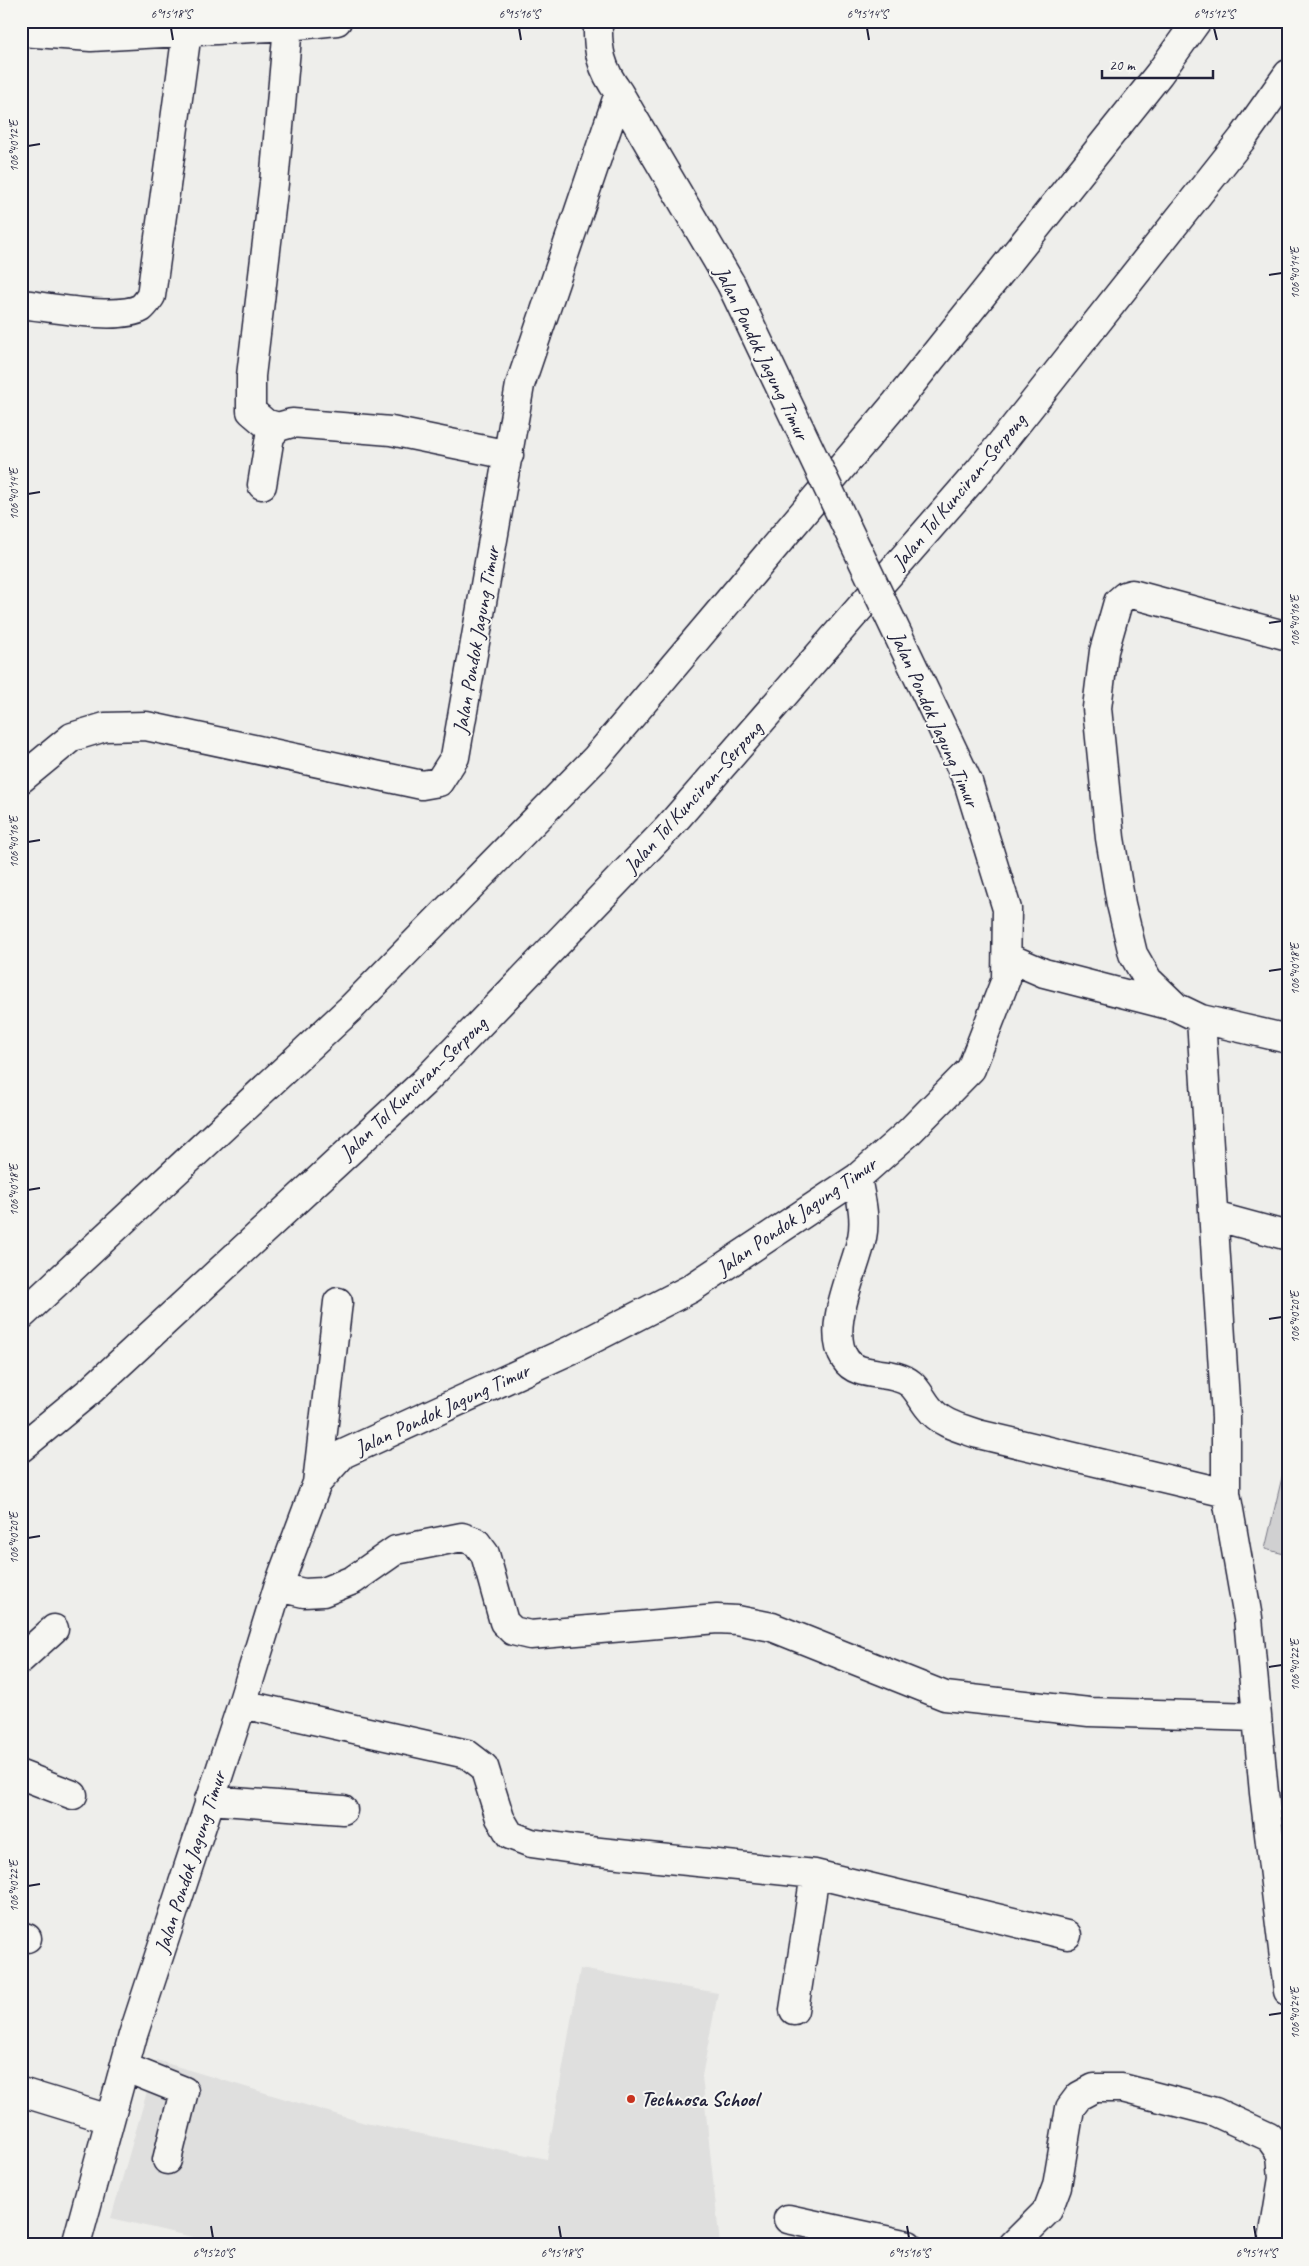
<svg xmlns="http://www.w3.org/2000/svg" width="1309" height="2266" viewBox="0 0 1309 2266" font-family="Caveat,sans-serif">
<rect width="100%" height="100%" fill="#eeeeeb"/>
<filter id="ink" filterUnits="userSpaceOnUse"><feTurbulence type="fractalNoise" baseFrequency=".02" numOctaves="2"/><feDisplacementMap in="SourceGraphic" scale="10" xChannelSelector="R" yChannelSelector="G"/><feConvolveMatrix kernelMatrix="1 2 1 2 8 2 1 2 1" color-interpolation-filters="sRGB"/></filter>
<g filter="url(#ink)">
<!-- built -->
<path fill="#dfdfde" d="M580,1969L718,1993L702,2076L720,2245H226L111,2218L156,2060L365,2123L547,2159Z"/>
<!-- green -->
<path fill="#d0d0d1" stroke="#797986" d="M1288,1452V1555L1265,1549Z"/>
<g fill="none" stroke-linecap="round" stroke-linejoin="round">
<!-- minor casing -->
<g stroke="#22223b" stroke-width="31">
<path id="minor" d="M598,21C597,50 601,69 619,93L731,284
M21,32L91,37L288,26L337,21
M21,304C50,307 117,321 141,308C145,305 148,300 151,296L187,32
M278,427L265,423L251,411V376L274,183L288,26
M262,485L270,436L278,427L292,423L391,431L509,455
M21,779L72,737L105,727L146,726L422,785L439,782L455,757L520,385L619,93
M1007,957L1044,973L1176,1007L1201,1019L1288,1039
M1176,1007L1148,980L1133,954L1121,904L1110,838L1097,708L1104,651L1118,602L1125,596L1132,594L1288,636
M1201,1019L1226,1417V1493L1248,1618L1264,1793L1288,1991
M857,1178C861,1199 866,1218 862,1238C855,1271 825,1328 845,1359C858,1380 893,1368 911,1384C918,1390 923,1401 929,1408C941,1424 960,1428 978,1434L1226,1493
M1214,1216L1288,1236
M317,1483L343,1454L575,1348L690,1289L857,1178L909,1132L971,1069L1006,979L1007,909L968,782
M278,1587L304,1593L323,1592L353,1580L396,1550L462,1537L476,1542L485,1554L504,1622L513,1631L530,1635L717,1619L737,1620L772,1627L945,1696L1089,1712L1257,1717
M21,1659L54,1629
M242,1704L467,1754L484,1767L500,1818L510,1835L531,1843L580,1850L815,1874L1067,1935
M21,1775L73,1795
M209,1800L343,1810
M21,1936L27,1938
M794,2010L815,1874
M124,2067L184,2091L167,2160
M21,2092L109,2119
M788,2219L908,2245
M76,2245L133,2035L242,1704L278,1587L317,1483L338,1302
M1013,2245L1048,2210L1057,2186L1070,2108L1079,2096L1094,2088H1122L1215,2112L1269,2137L1281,2154L1283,2178L1272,2245"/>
</g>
<!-- highway casing -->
<g stroke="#22223b" stroke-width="31">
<path id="highway" d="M21,1316L351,1008L596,758L896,403L1159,74L1197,21
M21,1448L91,1390L423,1083L668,828L980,470L1242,139L1288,74"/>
</g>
<!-- minor -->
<use href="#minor" stroke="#f6f6f2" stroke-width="28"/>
<!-- highway -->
<use href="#highway" stroke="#f6f6f2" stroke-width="28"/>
<!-- minor-bridge casing -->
<g stroke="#22223b" stroke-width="31" stroke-linecap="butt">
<path id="minor-bridge" d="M731,284L968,782"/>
</g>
<!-- minor-bridge -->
<use href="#minor-bridge" stroke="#f6f6f2" stroke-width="28"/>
</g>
</g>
<!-- ticks -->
<path fill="none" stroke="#22223b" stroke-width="2" d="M171,28L173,40M519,28L521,40M867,28L869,40M1214,28L1217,40M28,146L40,144M1269,275L1282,273M28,494L40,492M1269,623L1282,621M28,842L40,840M1269,971L1282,969M28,1190L40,1188M1269,1319L1282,1317M28,1538L40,1536M1269,1667L1282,1665M28,1886L40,1884M1269,2015L1282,2013M211,2226L213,2238M559,2226L561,2238M907,2226L909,2238M1254,2226L1256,2238"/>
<!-- markers -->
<circle fill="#c8321e" stroke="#f6f6f2" stroke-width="2" cx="631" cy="2099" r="5"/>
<g text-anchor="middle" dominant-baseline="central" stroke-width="4" stroke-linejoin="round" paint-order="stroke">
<!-- street labels -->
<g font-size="21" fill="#22223b" stroke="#f6f6f2">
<text transform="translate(762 353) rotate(64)">Jalan Pondok Jagung Timur</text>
<text transform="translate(959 491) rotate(-50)">Jalan Tol Kunciran–Serpong</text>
<text transform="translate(476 640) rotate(-80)">Jalan Pondok Jagung Timur</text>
<text transform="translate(935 719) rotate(66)">Jalan Pondok Jagung Timur</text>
<text transform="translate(693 797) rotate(-48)">Jalan Tol Kunciran–Serpong</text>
<text transform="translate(413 1088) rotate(-44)">Jalan Tol Kunciran–Serpong</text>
<text transform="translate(796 1216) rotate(-35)">Jalan Pondok Jagung Timur</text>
<text transform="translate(442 1409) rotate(-25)">Jalan Pondok Jagung Timur</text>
<text transform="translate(190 1862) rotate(-72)">Jalan Pondok Jagung Timur</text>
</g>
<!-- poi labels -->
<g font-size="21" font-weight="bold" fill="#22223b" stroke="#f6f6f2" text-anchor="start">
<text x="641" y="2099">Technosa School</text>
</g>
</g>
<!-- margin -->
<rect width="1309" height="2266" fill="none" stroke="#f6f6f2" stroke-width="55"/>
<!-- scale -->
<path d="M1102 70v8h111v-8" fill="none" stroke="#22223b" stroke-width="2.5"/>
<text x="1109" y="70" font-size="15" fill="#22223b" stroke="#f6f6f2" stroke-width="4" paint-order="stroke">20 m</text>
<rect x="28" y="28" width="1254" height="2210" fill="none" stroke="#22223b" stroke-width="2"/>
<g font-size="12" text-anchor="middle" fill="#22223b">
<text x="171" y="18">6°15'18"S</text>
<text x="519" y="18">6°15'16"S</text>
<text x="867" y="18">6°15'14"S</text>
<text x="1214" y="18">6°15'12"S</text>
<text transform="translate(14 146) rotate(-90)" y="4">106°40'12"E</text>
<text transform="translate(1295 273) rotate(-90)" y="4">106°40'14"E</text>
<text transform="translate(14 494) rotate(-90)" y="4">106°40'14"E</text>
<text transform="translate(1295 621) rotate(-90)" y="4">106°40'16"E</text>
<text transform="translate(14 842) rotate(-90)" y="4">106°40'16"E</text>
<text transform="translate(1295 969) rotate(-90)" y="4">106°40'18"E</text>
<text transform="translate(14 1190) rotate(-90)" y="4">106°40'18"E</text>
<text transform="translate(1295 1317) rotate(-90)" y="4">106°40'20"E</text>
<text transform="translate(14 1538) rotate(-90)" y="4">106°40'20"E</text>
<text transform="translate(1295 1665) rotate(-90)" y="4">106°40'22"E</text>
<text transform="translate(14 1886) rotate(-90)" y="4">106°40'22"E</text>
<text transform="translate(1295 2013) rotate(-90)" y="4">106°40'24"E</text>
<text x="213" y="2257">6°15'20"S</text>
<text x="561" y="2257">6°15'18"S</text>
<text x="909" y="2257">6°15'16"S</text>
<text x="1256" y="2257">6°15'14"S</text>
</g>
</svg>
